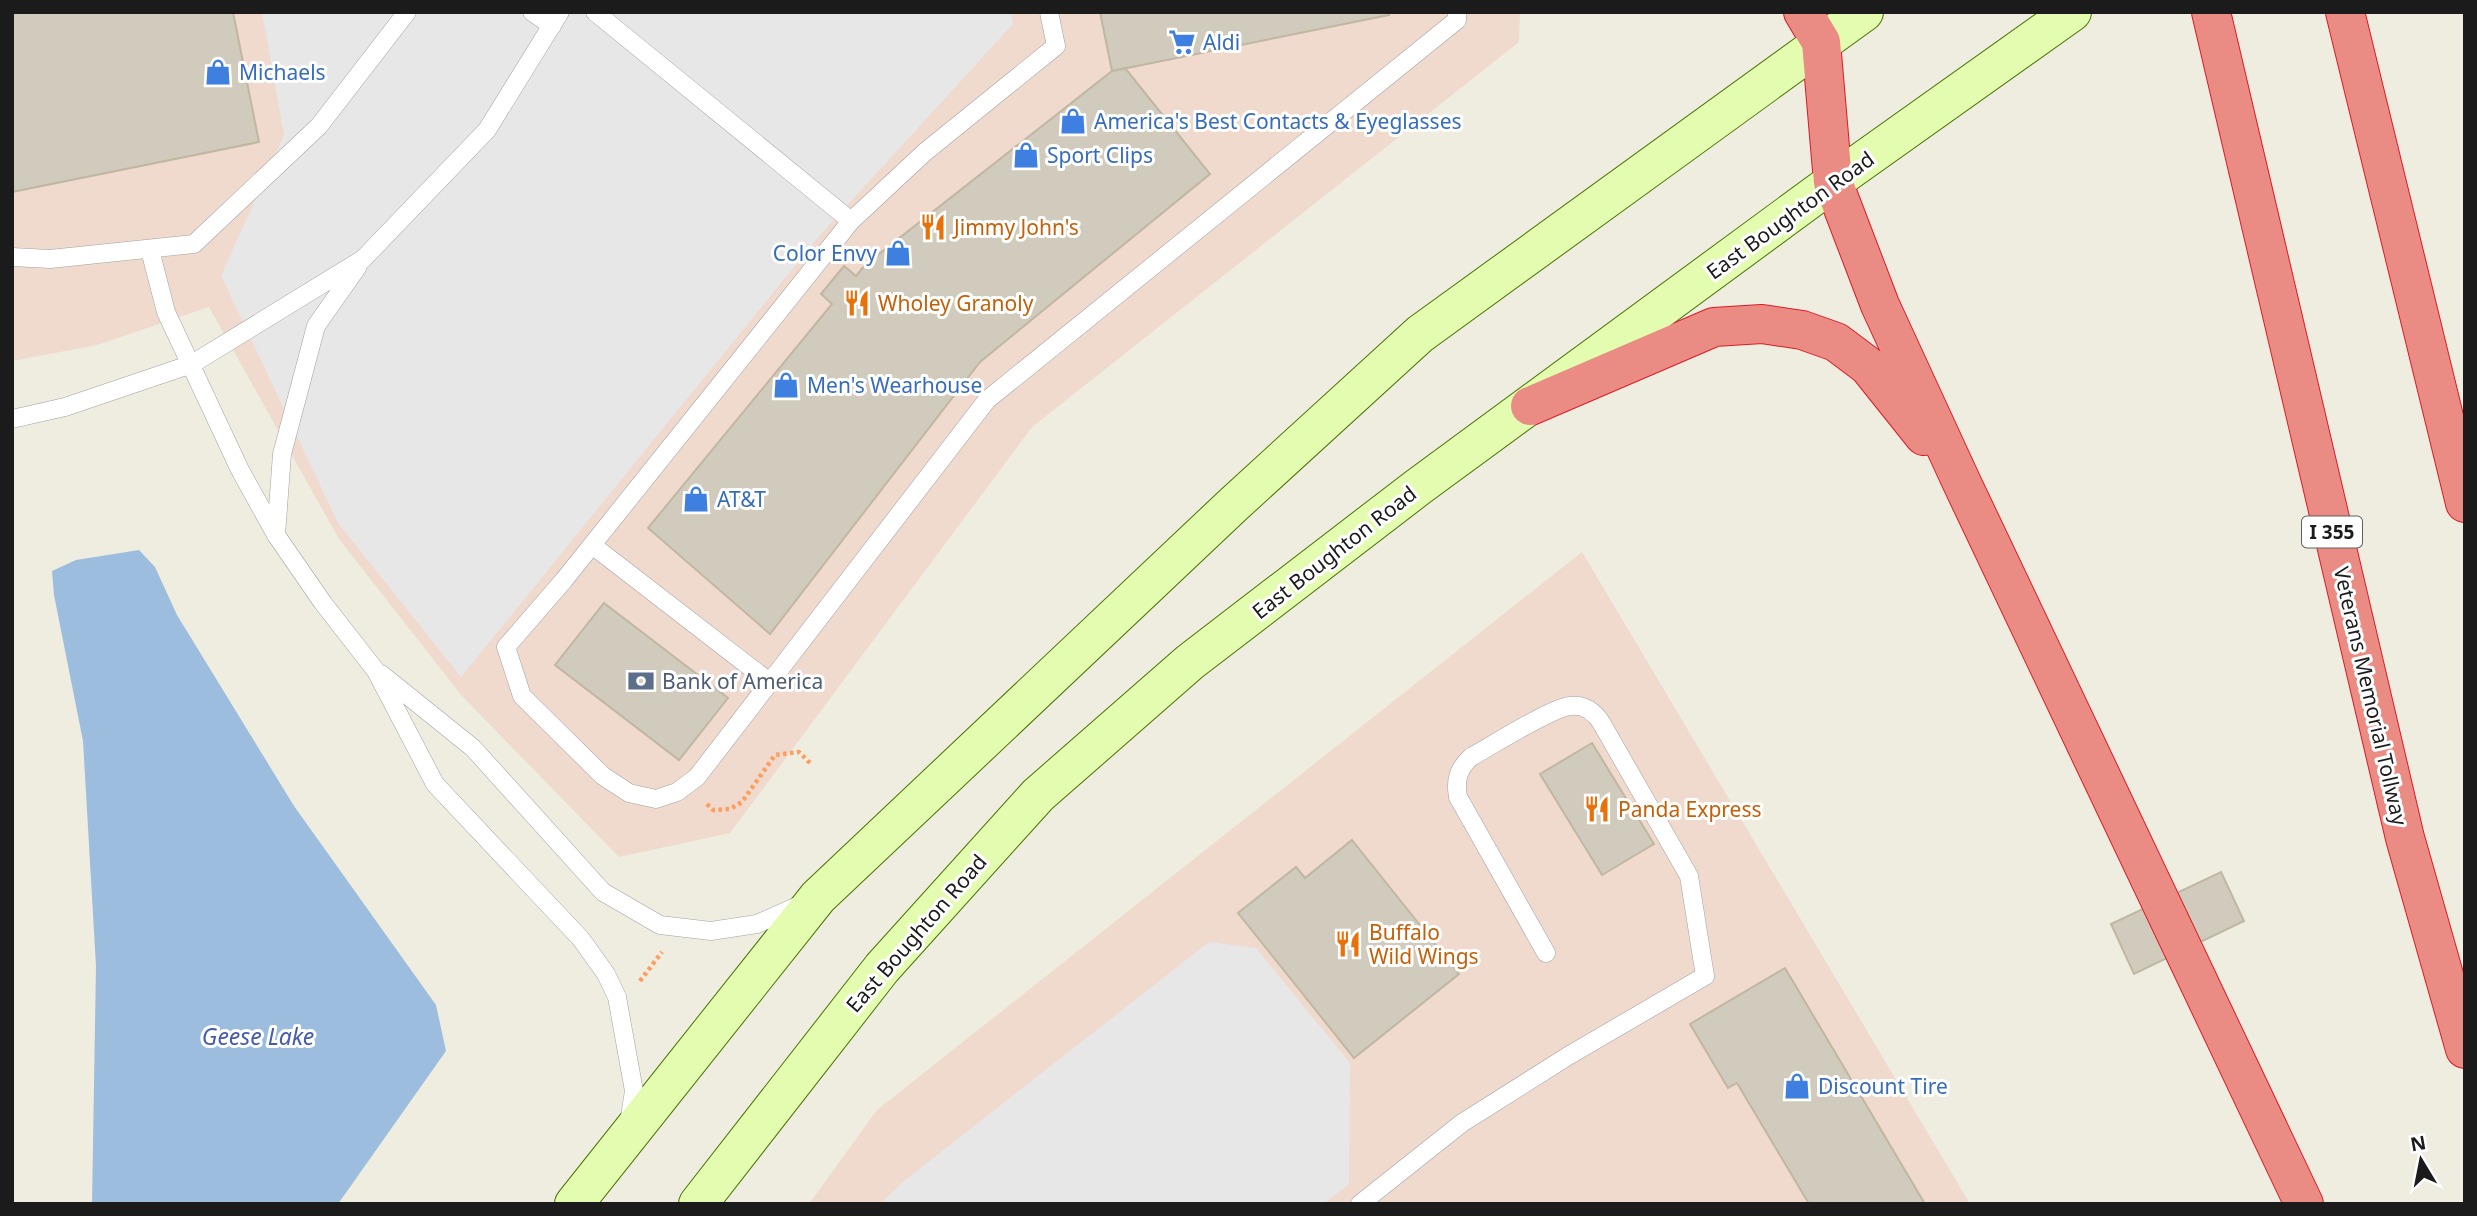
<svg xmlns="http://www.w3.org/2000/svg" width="2477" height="1216" viewBox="0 0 2477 1216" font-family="'Noto Sans',sans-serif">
<rect width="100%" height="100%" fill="#eeede0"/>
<!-- commercial -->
<path fill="#f0d9cd" d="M12,12H1520L1519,42L1032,427L730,833L619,857L462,696L339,539L209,307L97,345L12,361Z
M1582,552L1970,1204H809L877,1110Z"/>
<!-- parking -->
<path fill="#e7e7e7" d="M262,12H1011L1013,24L820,235L461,677L338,523L221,276L284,135Z
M1209,942L1256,948L1350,1063L1349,1184L1323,1204H880L905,1180Z"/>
<!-- water -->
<path fill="#9dbdde" d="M139,550L155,567L177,615L294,806L436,1005L446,1051L338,1204H92L96,966L83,741L54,595L52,571L76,560Z"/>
<!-- building -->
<path fill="#d0cbbd" stroke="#c0b7a2" stroke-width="2" d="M12,12H233L259,142L12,192Z
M1100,12H1388L1389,15L1112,71Z
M1125,68L1210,174L980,362L770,634L648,528L832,304L821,294L844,266L856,276L865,265L1112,71Z
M604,603L728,698L679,760L555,665Z
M1592,743L1654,844L1602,875L1540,774Z
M1352,840L1459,974L1354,1058L1238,913L1296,867L1305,878Z
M2221,872L2244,921L2134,974L2111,924Z
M1785,968L1925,1204H1809L1737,1083L1728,1088L1690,1024Z"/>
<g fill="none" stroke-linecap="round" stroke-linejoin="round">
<!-- service casing -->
<g stroke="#a2a2a2" stroke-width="19">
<path id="service" d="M532,12L552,26
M595,12L851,221L564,580L506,647L522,696L603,776L629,793L656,799L677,792L697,777L987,400L1457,20V12
M851,221L925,152L1056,46L1049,12
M150,250L166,312L240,470L276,535L323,603L376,671L435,784L581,939L606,974L617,997L634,1091L629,1123
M12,257L50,259L194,244L319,126L407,12
M12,419L65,407L192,364L363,259L487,130L560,12
M276,535L282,454L316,326L358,266
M592,545L768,681
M381,674L473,748L603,892L660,925L711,931L757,924L802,904
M1360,1204L1462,1123L1568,1056L1705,976L1689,876L1602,724C1595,712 1584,704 1570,706C1551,708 1491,746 1471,757C1458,769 1455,780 1458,797L1546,953"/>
</g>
<!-- secondary casing -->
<g stroke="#477400" stroke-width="40">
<path id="secondary" d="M574,1204L818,897L1234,504L1420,334L1864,12
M698,1204L882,968L1038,795L1190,662L1418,487L1833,182L2072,12"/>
</g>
<!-- motorway casing -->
<g stroke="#dd1b27" stroke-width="40">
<path id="motorway" d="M1803,12L1821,42L1833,182L1880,305L1961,481L2304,1204
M2211,12L2405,838L2465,1049
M2345,12L2465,503
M1530,406L1714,327L1762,324L1802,330L1836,342L1868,366L1924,436"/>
</g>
<!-- path -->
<path stroke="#ff9d5f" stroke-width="4.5" stroke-dasharray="3.5 3.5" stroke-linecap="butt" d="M707,804L713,810L730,809L742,802L775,755L799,752L810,763
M640,981L662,952"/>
<!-- service -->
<use href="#service" stroke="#fff" stroke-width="18"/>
<!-- secondary -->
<use href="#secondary" stroke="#e3fcaf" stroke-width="38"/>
<!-- motorway -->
<use href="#motorway" stroke="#ea8c83" stroke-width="38"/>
</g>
<!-- icons -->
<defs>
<g id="supermarket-bare" transform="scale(2.1)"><path d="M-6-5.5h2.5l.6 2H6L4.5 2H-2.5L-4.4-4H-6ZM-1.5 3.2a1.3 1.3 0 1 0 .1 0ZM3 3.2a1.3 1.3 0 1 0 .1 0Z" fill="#3f7fe0" stroke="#fff" stroke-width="2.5" paint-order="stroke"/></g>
<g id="shop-bare" transform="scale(2.1)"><path d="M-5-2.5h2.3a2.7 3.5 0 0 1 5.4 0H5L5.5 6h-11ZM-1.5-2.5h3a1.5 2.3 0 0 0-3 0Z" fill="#3f7fe0" stroke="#fff" stroke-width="2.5" paint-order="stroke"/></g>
<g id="restaurant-bare" transform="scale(2.1)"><path d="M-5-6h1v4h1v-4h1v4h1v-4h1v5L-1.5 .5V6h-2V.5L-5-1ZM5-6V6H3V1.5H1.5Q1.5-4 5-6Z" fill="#e8710a" stroke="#fff" stroke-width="2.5" paint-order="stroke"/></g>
<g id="bank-bare" transform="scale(2.1)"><path d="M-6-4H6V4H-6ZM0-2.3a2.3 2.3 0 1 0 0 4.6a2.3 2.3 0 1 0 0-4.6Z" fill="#5c6f8a" stroke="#fff" stroke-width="2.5" paint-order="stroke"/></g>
</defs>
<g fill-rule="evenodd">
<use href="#supermarket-bare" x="1182" y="42"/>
<use href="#shop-bare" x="218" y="72"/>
<use href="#shop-bare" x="1073" y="121"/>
<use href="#shop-bare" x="1026" y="155"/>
<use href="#restaurant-bare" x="933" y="227"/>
<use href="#shop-bare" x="898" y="253"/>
<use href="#restaurant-bare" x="857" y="303"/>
<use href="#shop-bare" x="786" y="385"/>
<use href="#shop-bare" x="696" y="499"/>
<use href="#bank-bare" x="641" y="681"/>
<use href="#restaurant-bare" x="1597" y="809"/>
<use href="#restaurant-bare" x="1348" y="944"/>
<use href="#shop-bare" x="1797" y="1086"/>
</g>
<g text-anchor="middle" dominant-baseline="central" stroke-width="6" stroke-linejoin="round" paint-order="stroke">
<!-- shield labels -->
<rect fill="#fff" stroke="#5f5f5f" stroke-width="2" x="2302" y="516.5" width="60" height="31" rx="5"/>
<g font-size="19" font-weight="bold" fill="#1b1b1b">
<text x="2332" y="532">I 355</text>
</g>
<!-- shop labels -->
<g font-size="21" fill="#366cbe" stroke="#fff" text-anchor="start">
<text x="1203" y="42">Aldi</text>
<text x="239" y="72">Michaels</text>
<text x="1094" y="121">America's Best Contacts &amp; Eyeglasses</text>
<text x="1047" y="155">Sport Clips</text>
<text x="877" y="253" text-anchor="end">Color Envy</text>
<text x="807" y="385">Men's Wearhouse</text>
<text x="717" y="499">AT&amp;T</text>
<text x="1818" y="1086">Discount Tire</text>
</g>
<!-- street labels -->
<g font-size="21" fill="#1b1b1b" stroke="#fff">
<text transform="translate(1790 215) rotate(-36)">East Boughton Road</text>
<text transform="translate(1334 552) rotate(-38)">East Boughton Road</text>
<text transform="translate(2371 696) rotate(77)">Veterans Memorial Tollway</text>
<text transform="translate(916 933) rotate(-49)">East Boughton Road</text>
</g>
<!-- food labels -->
<g font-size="21" fill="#c56008" stroke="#fff" text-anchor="start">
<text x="954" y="227">Jimmy John's</text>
<text x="878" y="303">Wholey Granoly</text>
<text x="1618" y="809">Panda Express</text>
<text x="1369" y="932">Buffalo<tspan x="1369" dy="24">Wild Wings</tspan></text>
</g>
<!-- service labels -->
<g font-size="21" fill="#4e5e75" stroke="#fff" text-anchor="start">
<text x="662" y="681">Bank of America</text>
</g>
<!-- water labels -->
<g font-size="23" font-style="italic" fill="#445bae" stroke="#fff">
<text x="258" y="1036">Geese Lake</text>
</g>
</g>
<!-- border -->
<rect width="2477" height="1216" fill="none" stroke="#1b1b1b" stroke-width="28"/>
<!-- north arrow -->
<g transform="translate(2421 1160) rotate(350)" stroke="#ffffff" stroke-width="5" paint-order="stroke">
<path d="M0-5L12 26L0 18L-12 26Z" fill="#1b1b1b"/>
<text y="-10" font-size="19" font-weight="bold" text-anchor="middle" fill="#1b1b1b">N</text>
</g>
</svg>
